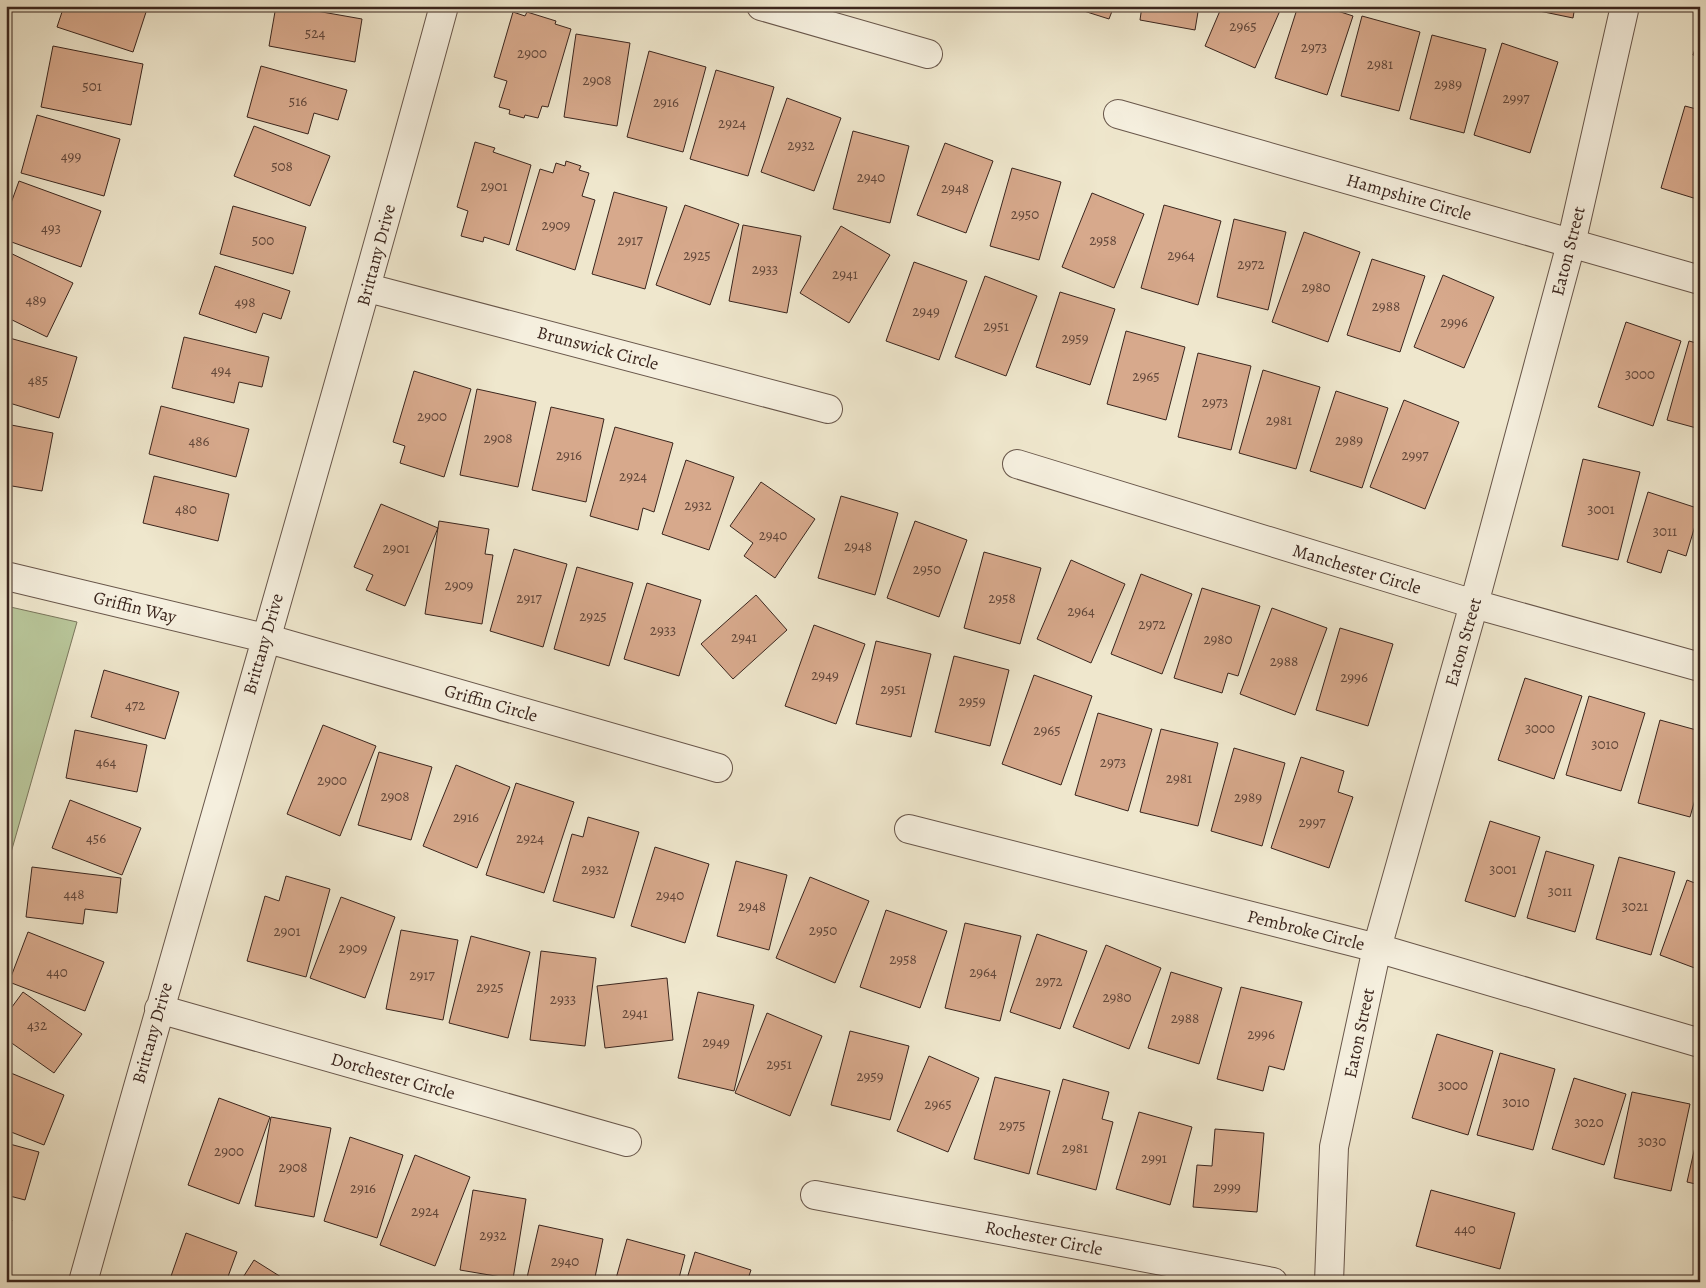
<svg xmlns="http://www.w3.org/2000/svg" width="1706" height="1288" viewBox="0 0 1706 1288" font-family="Alegreya,serif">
<rect width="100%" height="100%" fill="#efe7cd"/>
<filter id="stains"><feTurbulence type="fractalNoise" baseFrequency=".004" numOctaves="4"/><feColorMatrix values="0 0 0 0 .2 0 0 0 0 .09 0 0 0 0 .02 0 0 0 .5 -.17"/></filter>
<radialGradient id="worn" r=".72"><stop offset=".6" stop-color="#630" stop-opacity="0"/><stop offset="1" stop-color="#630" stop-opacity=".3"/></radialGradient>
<!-- green -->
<path fill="#b8c599" stroke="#7a765c" d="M6,606L77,622L6,870Z"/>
<!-- building -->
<path fill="#d7a98c" stroke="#3b261e" d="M64,6H148L133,52L57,27Z
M276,6H288L362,19L355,62L269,46Z
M1068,6H1114L1109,19Z
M1142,6H1199L1195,30L1140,20Z
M1222,6H1282L1255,68L1205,46Z
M1298,6H1322L1353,16L1327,95L1275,78Z
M1515,6H1575L1573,18Z
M513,12L525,16L527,12L556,21L555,24L571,29L548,107L542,106L538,118L525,115L524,118L509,114L510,110L499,107L507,81L494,77Z
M1362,16L1420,32L1399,111L1341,96Z
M1700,33V57L1693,55Z
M576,34L630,43L617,126L564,117Z
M1432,35L1486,49L1464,133L1410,119Z
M1502,43L1558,62L1530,153L1474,135Z
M53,46L143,64L131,125L41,107Z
M649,51L706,67L683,152L627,137Z
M261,66L347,90L338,120L314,113L308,134L247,117Z
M716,70L774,87L748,176L690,159Z
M787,98L841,118L814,191L761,172Z
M1685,106L1700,110V200L1661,188Z
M37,115L120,139L104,196L21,173Z
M254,126L330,156L310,206L234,176Z
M853,131L909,146L890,223L833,209Z
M475,142L495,148L493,152L531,165L509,245L484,237L483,242L461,236L468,211L457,207Z
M945,143L993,161L966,233L917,215Z
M566,161L581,166L579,170L589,173L582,196L595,200L575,270L516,250L540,169L553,173L556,163L565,166Z
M1012,168L1061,182L1039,260L990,246Z
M19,181L101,211L81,267L6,240V217Z
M614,192L667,207L645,289L592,274Z
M1092,193L1144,214L1114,288L1062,267Z
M685,205L739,224L710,305L656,285Z
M1164,205L1221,221L1198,305L1141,288Z
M233,206L306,227L293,274L220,254Z
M1234,219L1286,232L1268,310L1217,297Z
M743,225L801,236L787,313L729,301Z
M841,226L890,255L849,323L800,293Z
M1304,232L1360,252L1328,342L1272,322Z
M6,251L73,283L47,337L6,317Z
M1372,259L1425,276L1400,352L1347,335Z
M914,262L967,281L939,360L886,341Z
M215,266L290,291L281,319L263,313L256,333L199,314Z
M1443,275L1494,297L1464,368L1414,347Z
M985,276L1037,296L1006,376L955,357Z
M1060,292L1115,309L1090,385L1036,367Z
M1626,322L1681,341L1653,426L1598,407Z
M1126,331L1185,347L1166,420L1107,404Z
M6,337L77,357L59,418L6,402Z
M184,337L269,357L262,387L239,382L234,403L172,388Z
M1689,341L1700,344V429L1667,420Z
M1198,353L1251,366L1231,450L1178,437Z
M1263,370L1320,387L1296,469L1239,453Z
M414,371L471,389L444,477L400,463L405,446L393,442Z
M477,389L536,402L518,487L460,475Z
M1336,391L1388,408L1362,488L1310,471Z
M1404,400L1459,422L1425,509L1370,487Z
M161,406L249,429L236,477L149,454Z
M551,407L604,419L586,502L532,490Z
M6,424L53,433L42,491L6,485Z
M615,427L673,443L654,512L643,508L638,530L590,516Z
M1583,459L1640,472L1618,560L1562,546Z
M686,460L734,477L709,550L662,534Z
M154,476L229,494L218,541L143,523Z
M761,482L815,519L775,578L744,556L753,543L730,526Z
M1648,492L1700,509L1686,556L1668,550L1661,573L1627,562Z
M841,496L898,513L875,595L818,578Z
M381,504L438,528L405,606L366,590L373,575L354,567Z
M439,521L489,529L485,554L493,555L482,624L425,614Z
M915,521L967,540L939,617L887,598Z
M514,549L567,564L543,647L490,631Z
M984,552L1041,568L1020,644L964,628Z
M1071,560L1125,584L1091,663L1037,639Z
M577,567L633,583L609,666L554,649Z
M1141,574L1192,594L1162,674L1111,654Z
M647,583L701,600L679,676L624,659Z
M1202,588L1260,606L1238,676L1228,673L1222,693L1174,678Z
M756,595L787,630L733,679L701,644Z
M1272,608L1327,628L1295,715L1240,694Z
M814,625L865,644L836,724L785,706Z
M1340,628L1393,644L1368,726L1316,710Z
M876,641L931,654L911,737L856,724Z
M954,656L1009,670L990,746L935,732Z
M104,670L179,692L165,739L91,717Z
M1034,675L1092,696L1061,785L1002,764Z
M1525,678L1582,696L1554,779L1498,760Z
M1589,696L1645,713L1621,791L1566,775Z
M1098,713L1152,729L1128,811L1075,795Z
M1660,720L1700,731V782L1690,817L1638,803Z
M323,725L376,746L340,836L287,814Z
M1161,729L1218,743L1198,826L1140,812Z
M75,730L147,745L137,792L66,778Z
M1234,748L1285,763L1262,846L1211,831Z
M379,752L432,767L411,840L358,825Z
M1301,757L1344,771L1338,792L1353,797L1329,868L1271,848Z
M456,765L510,787L477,868L423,846Z
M516,783L574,802L544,893L486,875Z
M70,800L141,828L122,875L52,848Z
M588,817L639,832L614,918L553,901L572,834L583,837Z
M1490,821L1540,837L1515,917L1465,901Z
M655,847L709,864L685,943L631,926Z
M1546,851L1594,865L1575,932L1527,918Z
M1619,857L1675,872L1651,955L1596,939Z
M736,861L787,875L769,950L717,936Z
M32,867L121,878L117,913L85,909L83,924L26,917Z
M286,876L330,889L306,977L247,961L265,896L279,901Z
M810,877L869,901L835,983L776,958Z
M1687,880L1700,885V970L1660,955Z
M341,897L395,917L365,998L310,978Z
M886,910L947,931L920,1008L860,987Z
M965,923L1021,936L1000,1021L945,1008Z
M401,930L458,940L443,1020L386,1009Z
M28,932L104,962L85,1011L9,982Z
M1037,934L1087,951L1060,1029L1010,1012Z
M471,936L530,952L508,1038L449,1023Z
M1106,945L1161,968L1129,1049L1073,1027Z
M541,951L596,958L585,1046L530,1040Z
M1171,972L1222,988L1199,1064L1148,1048Z
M667,978L673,1040L605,1048L597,986Z
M1241,987L1302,1002L1284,1070L1269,1066L1263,1091L1217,1079Z
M23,992L82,1034L54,1073L6,1039V1015Z
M698,992L754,1005L734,1091L678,1078Z
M767,1013L822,1036L790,1116L735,1093Z
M850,1031L909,1046L890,1120L831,1105Z
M1437,1034L1493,1051L1468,1135L1412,1118Z
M1500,1053L1555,1069L1533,1150L1477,1135Z
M929,1056L979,1078L948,1152L897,1131Z
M6,1071L64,1095L44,1145L6,1130Z
M995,1077L1050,1091L1029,1174L974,1159Z
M1574,1078L1626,1094L1604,1165L1552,1149Z
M1063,1079L1109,1092L1102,1119L1113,1122L1096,1190L1037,1174Z
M1632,1092L1690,1104L1671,1191L1614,1178Z
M219,1098L270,1117L239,1204L188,1185Z
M1139,1112L1192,1127L1170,1205L1116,1189Z
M271,1117L331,1128L314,1217L255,1206Z
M1215,1129L1264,1133L1257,1212L1193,1207L1197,1165L1212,1166Z
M350,1137L403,1155L377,1238L324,1221Z
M1697,1138H1700V1185L1687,1182Z
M6,1143L39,1152L25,1200L6,1195Z
M415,1155L470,1177L435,1266L380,1245Z
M473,1190L526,1199L513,1279L460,1270Z
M1431,1190L1515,1213L1500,1269L1416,1246Z
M6,1218L12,1220L6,1236Z
M539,1225L603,1239L594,1282H526Z
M186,1233L237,1252L226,1282H169Z
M627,1239L685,1255L678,1282H615Z
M695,1252L751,1270L747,1282H686Z
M254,1260L289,1282H240Z"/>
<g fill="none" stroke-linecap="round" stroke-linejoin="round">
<!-- minor casing -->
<g stroke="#68564a" stroke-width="30">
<path id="minor" d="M761,6L928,54
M1118,114L1700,280
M368,288L828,409
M1017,464L1474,604L1700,667
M6,576L265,638L718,768
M909,829L1377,948L1700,1043
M159,1009L627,1142
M815,1195L1273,1282
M83,1282C202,856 328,433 444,6
M1329,1282L1334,1147L1377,948L1474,604L1571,244L1625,6"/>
</g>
<!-- minor -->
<use href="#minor" stroke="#f5efde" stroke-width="28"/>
</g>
<g text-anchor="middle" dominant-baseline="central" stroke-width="5" stroke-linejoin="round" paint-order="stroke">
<!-- number labels -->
<g font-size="15" fill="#62473a">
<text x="1243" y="26">2965</text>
<text x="315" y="33">524</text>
<text x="1314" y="47">2973</text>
<text x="532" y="53">2900</text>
<text x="1380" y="64">2981</text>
<text x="597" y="80">2908</text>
<text x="1448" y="84">2989</text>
<text x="92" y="86">501</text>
<text x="1516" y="98">2997</text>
<text x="298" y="101">516</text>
<text x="666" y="102">2916</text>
<text x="732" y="123">2924</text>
<text x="801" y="145">2932</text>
<text x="71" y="156">499</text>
<text x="282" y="166">508</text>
<text x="871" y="177">2940</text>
<text x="494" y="186">2901</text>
<text x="955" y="188">2948</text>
<text x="1025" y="214">2950</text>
<text x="556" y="225">2909</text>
<text x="51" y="228">493</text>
<text x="263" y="240">500</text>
<text x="630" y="240">2917</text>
<text x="1103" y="240">2958</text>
<text x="697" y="255">2925</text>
<text x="1181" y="255">2964</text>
<text x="1251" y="264">2972</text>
<text x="765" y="269">2933</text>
<text x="845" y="274">2941</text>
<text x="1316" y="287">2980</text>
<text x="36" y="300">489</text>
<text x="245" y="302">498</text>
<text x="1386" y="306">2988</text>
<text x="926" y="311">2949</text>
<text x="1454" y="322">2996</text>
<text x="996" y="326">2951</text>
<text x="1075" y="338">2959</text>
<text x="221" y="370">494</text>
<text x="1640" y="374">3000</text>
<text x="1146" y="376">2965</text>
<text x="38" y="380">485</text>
<text x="1215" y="402">2973</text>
<text x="432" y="416">2900</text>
<text x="1279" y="420">2981</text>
<text x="498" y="438">2908</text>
<text x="1349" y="440">2989</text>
<text x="199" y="441">486</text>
<text x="569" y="455">2916</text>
<text x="1415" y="455">2997</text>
<text x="633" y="476">2924</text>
<text x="698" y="505">2932</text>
<text x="186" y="509">480</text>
<text x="1601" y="509">3001</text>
<text x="1665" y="531">3011</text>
<text x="773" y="535">2940</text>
<text x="858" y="546">2948</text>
<text x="396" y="548">2901</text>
<text x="927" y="569">2950</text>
<text x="459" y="585">2909</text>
<text x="529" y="598">2917</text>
<text x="1002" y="598">2958</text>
<text x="1081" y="611">2964</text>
<text x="593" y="616">2925</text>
<text x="1152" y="624">2972</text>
<text x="663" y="630">2933</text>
<text x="744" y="637">2941</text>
<text x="1218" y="639">2980</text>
<text x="1284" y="661">2988</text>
<text x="825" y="675">2949</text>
<text x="1354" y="677">2996</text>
<text x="893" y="689">2951</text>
<text x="972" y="701">2959</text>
<text x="135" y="705">472</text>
<text x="1540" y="728">3000</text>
<text x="1047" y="730">2965</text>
<text x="1605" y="744">3010</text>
<text x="106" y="762">464</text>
<text x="1113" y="762">2973</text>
<text x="1179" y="778">2981</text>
<text x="332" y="780">2900</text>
<text x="395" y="796">2908</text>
<text x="1248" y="797">2989</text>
<text x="466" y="817">2916</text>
<text x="1312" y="822">2997</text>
<text x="96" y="838">456</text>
<text x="530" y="838">2924</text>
<text x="595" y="869">2932</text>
<text x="1503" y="869">3001</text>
<text x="1560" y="891">3011</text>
<text x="74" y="894">448</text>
<text x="670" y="895">2940</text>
<text x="752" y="906">2948</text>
<text x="1635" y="906">3021</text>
<text x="823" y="930">2950</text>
<text x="287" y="931">2901</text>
<text x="353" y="948">2909</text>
<text x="903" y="959">2958</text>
<text x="57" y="972">440</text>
<text x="983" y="972">2964</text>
<text x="422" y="975">2917</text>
<text x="1049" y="981">2972</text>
<text x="490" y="987">2925</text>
<text x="1117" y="997">2980</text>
<text x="563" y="999">2933</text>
<text x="635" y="1013">2941</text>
<text x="1185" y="1018">2988</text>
<text x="37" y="1025">432</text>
<text x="1261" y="1034">2996</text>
<text x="716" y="1042">2949</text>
<text x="779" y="1064">2951</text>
<text x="870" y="1076">2959</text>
<text x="1453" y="1085">3000</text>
<text x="1516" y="1102">3010</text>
<text x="938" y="1104">2965</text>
<text x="1589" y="1122">3020</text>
<text x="1012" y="1125">2975</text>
<text x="1652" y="1141">3030</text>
<text x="1075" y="1148">2981</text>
<text x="229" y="1151">2900</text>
<text x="1154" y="1158">2991</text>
<text x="293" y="1167">2908</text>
<text x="1227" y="1187">2999</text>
<text x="363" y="1188">2916</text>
<text x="425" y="1211">2924</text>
<text x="1465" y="1229">440</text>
<text x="493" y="1235">2932</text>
<text x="565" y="1261">2940</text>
</g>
<!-- street labels -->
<g font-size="18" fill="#3b261e" stroke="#f5efde">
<text transform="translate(1409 197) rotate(16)">Hampshire Circle</text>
<text transform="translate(1568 251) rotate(-76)">Eaton Street</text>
<text transform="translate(376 255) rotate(-75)">Brittany Drive</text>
<text transform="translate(598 348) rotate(15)">Brunswick Circle</text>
<text transform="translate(1357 569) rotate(17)">Manchester Circle</text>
<text transform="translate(135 607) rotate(14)">Griffin Way</text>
<text transform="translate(1463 642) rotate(-74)">Eaton Street</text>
<text transform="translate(263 644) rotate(-74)">Brittany Drive</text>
<text transform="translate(491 703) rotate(16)">Griffin Circle</text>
<text transform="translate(1306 930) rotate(14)">Pembroke Circle</text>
<text transform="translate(152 1033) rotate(-74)">Brittany Drive</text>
<text transform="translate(1359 1033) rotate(-78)">Eaton Street</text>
<text transform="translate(393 1076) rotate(16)">Dorchester Circle</text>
<text transform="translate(1044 1238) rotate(11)">Rochester Circle</text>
</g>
</g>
<!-- margin -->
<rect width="1706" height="1288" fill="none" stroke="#efe7cd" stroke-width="25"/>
<rect x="8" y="8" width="1691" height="1273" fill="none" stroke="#3b261e" stroke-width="2.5"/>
<rect x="12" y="12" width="1681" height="1263" fill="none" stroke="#3b261e"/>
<rect width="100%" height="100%" filter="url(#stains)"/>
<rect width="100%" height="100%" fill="url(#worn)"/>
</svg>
